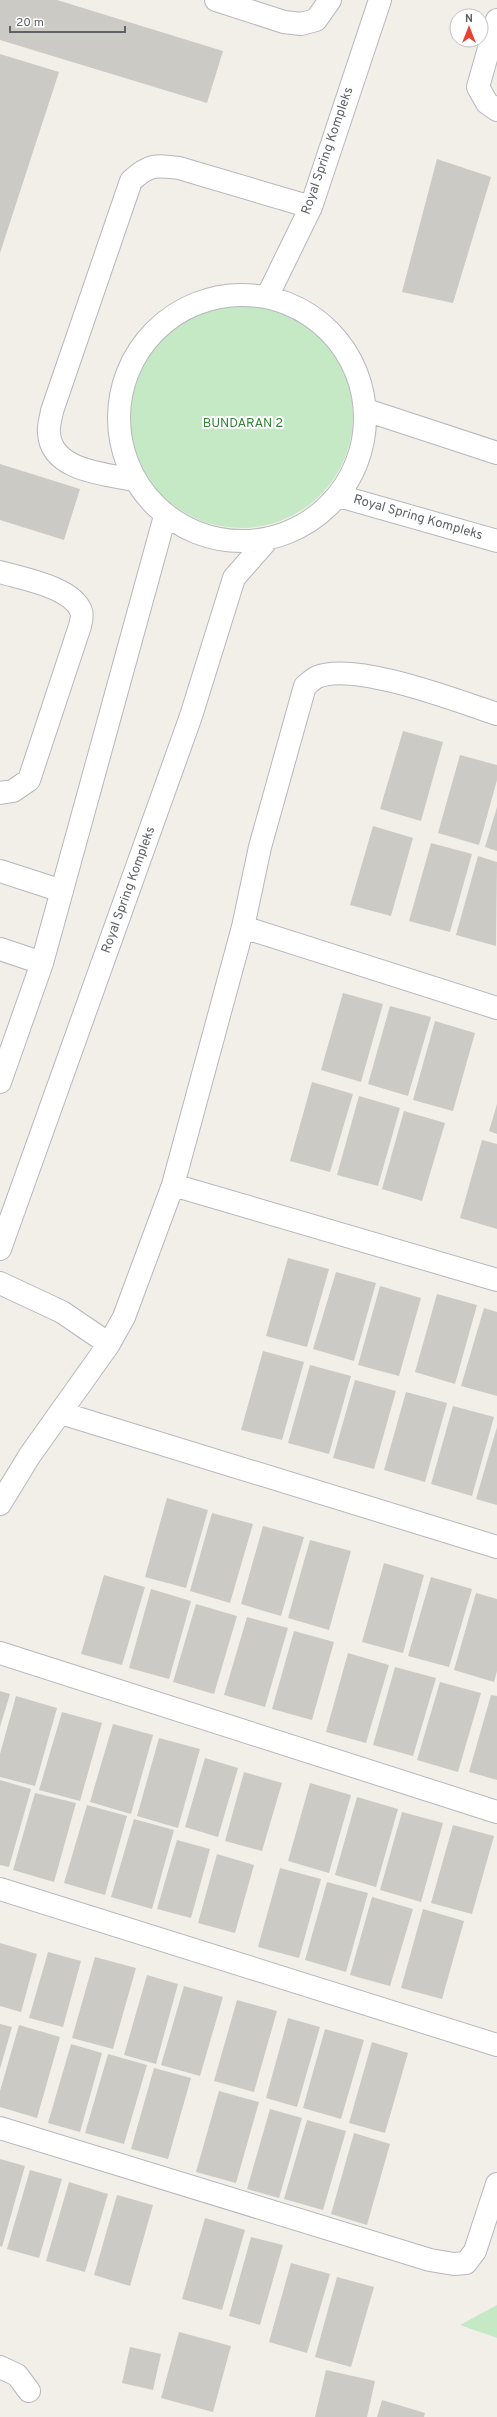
<svg xmlns="http://www.w3.org/2000/svg" width="497" height="2417" viewBox="0 0 497 2417" font-family="Overpass,sans-serif">
<rect width="100%" height="100%" fill="#f1efe8"/>
<!-- green -->
<path fill="#c5e8c5" d="M129 416a112 112 0 1 1 224 0a112 112 0 1 1-224 0Z
M497,2305V2338L460,2325Z"/>
<!-- building -->
<path fill="#cccac5" d="M0,0H57L223,51L207,103L0,40Z
M0,54L59,72L0,253Z
M437,159L491,177L453,303L402,292Z
M0,464L80,489L64,540L0,520Z
M403,731L443,742L421,821L380,809Z
M460,755L497,765V780L479,845L438,833Z
M497,807V851L485,847Z
M373,826L413,838L391,916L350,905Z
M431,843L472,854L450,932L409,921Z
M478,856L497,862L496,946L456,935Z
M343,993L383,1004L361,1082L321,1070Z
M390,1006L431,1017L408,1096L368,1084Z
M435,1021L475,1033L453,1111L413,1100Z
M312,1082L353,1094L330,1172L290,1161Z
M359,1096L400,1108L378,1186L337,1175Z
M497,1104V1134L489,1131Z
M404,1111L445,1123L422,1201L382,1189Z
M482,1140L497,1144V1229L460,1218Z
M288,1258L329,1269L307,1347L266,1336Z
M336,1272L376,1283L354,1361L313,1349Z
M380,1286L421,1298L399,1376L358,1365Z
M437,1294L477,1305L455,1384L415,1372Z
M484,1308L497,1312V1396L461,1386Z
M263,1351L304,1362L282,1440L241,1430Z
M310,1365L351,1376L329,1454L288,1443Z
M355,1380L396,1391L374,1469L333,1458Z
M406,1392L447,1403L425,1482L384,1470Z
M453,1406L494,1417L472,1496L431,1484Z
M497,1427V1505L476,1499Z
M167,1498L208,1510L186,1588L145,1577Z
M212,1513L253,1524L230,1603L190,1591Z
M263,1526L304,1537L281,1616L241,1604Z
M310,1540L351,1551L329,1630L288,1618Z
M384,1563L424,1575L403,1653L362,1642Z
M104,1575L145,1587L122,1665L81,1654Z
M431,1577L472,1589L449,1667L408,1656Z
M151,1589L191,1601L169,1679L129,1668Z
M476,1593L497,1599V1671L494,1682L454,1670Z
M196,1604L237,1616L214,1694L173,1682Z
M247,1617L288,1628L265,1707L224,1695Z
M294,1631L334,1642L312,1720L272,1709Z
M348,1653L389,1665L366,1743L326,1732Z
M395,1667L436,1678L413,1756L373,1745Z
M440,1682L481,1693L458,1772L417,1760Z
M0,1691L10,1694L0,1727Z
M491,1695L497,1696V1780L469,1772Z
M16,1696L57,1708L35,1786L0,1777V1754Z
M62,1712L102,1723L80,1801L39,1790Z
M113,1724L153,1735L131,1814L90,1802Z
M159,1738L200,1749L178,1828L137,1816Z
M205,1758L238,1768L218,1837L185,1827Z
M244,1772L282,1783L262,1851L225,1841Z
M0,1780L31,1789L9,1867L0,1865Z
M310,1783L351,1795L329,1873L288,1861Z
M35,1793L76,1803L54,1882L13,1870Z
M357,1797L398,1809L376,1887L335,1875Z
M87,1805L127,1816L105,1895L64,1883Z
M402,1812L443,1823L421,1902L380,1890Z
M134,1819L174,1830L152,1909L111,1897Z
M453,1825L494,1836L472,1914L431,1903Z
M177,1840L210,1849L191,1918L157,1909Z
M217,1854L254,1865L235,1933L198,1923Z
M280,1868L321,1879L299,1958L258,1947Z
M327,1882L368,1893L346,1972L305,1960Z
M372,1897L413,1909L390,1986L350,1975Z
M423,1909L464,1921L442,1999L401,1988Z
M0,1943L37,1954L21,2012L0,2006Z
M48,1952L81,1961L63,2027L29,2018Z
M95,1957L136,1968L113,2049L72,2038Z
M147,1975L178,1984L156,2064L124,2055Z
M184,1986L223,1997L200,2076L161,2065Z
M237,2000L277,2011L254,2092L214,2081Z
M288,2018L320,2027L297,2107L266,2098Z
M0,2024L12,2027L0,2069Z
M19,2025L60,2037L37,2118L0,2107V2091Z
M325,2029L364,2040L341,2119L303,2108Z
M372,2042L408,2053L385,2133L349,2123Z
M71,2044L102,2053L80,2132L48,2123Z
M108,2054L147,2065L124,2144L85,2133Z
M154,2068L191,2078L168,2159L131,2149Z
M219,2091L259,2102L236,2183L196,2172Z
M270,2109L302,2118L279,2198L247,2189Z
M307,2120L346,2131L323,2210L284,2199Z
M354,2133L390,2144L367,2225L331,2214Z
M0,2159L25,2166L2,2247L0,2246Z
M30,2170L62,2179L39,2258L7,2249Z
M69,2182L108,2194L85,2272L46,2261Z
M117,2195L153,2205L130,2286L94,2275Z
M205,2218L245,2230L222,2310L182,2299Z
M251,2237L283,2245L260,2325L229,2316Z
M291,2263L330,2274L307,2353L269,2342Z
M337,2277L374,2287L351,2367L315,2357Z
M179,2332L231,2346L213,2412L161,2398Z
M130,2347L161,2354L153,2390L122,2383Z
M326,2370L375,2381L367,2417H315Z
M382,2400L425,2413L424,2417H377Z"/>
<g fill="none" stroke-linecap="round" stroke-linejoin="round">
<!-- minor casing -->
<g stroke="#b5b8bc" stroke-width="24">
<path id="minor" d="M216,0L284,22L301,24L316,20L330,0
M497,20L478,87L487,103L497,110
M119 418a123 123 0 1 1 246 0a123 123 0 1 1-246 0Z
M267,297L311,207L380,0
M366,410L497,453
M134,480C106,474 51,471 49,433C48,426 51,418 52,411L131,181C149,164 156,165 179,168L311,207
M339,496L497,541
M0,572C23,579 72,587 81,611C83,615 81,622 80,626L29,780L13,791L0,793
M0,871L62,891
M243,927L497,1008
M0,949L42,963
M0,1082L42,963L165,516
M173,1185L497,1280
M0,1249L191,716L234,578L269,538
M0,1283L62,1312L109,1344
M61,1413L497,1547
M0,1504L30,1455L109,1344L124,1317L173,1185L243,927L260,847L305,686C309,683 313,679 317,677C354,661 458,701 497,714
M0,1653L497,1812
M0,1889L497,2045
M0,2128L430,2260L454,2264L466,2263L475,2251L497,2184
M0,2367L17,2375L29,2391"/>
</g>
<!-- minor -->
<use href="#minor" stroke="#fff" stroke-width="22"/>
</g>
<g text-anchor="middle" dominant-baseline="central" stroke-width="4" stroke-linejoin="round" paint-order="stroke">
<!-- street labels -->
<g font-size="13" fill="#5f6368" stroke="#fff">
<text transform="translate(328 151) rotate(-71)">Royal Spring Kompleks</text>
<text transform="translate(418 518) rotate(16)">Royal Spring Kompleks</text>
<text transform="translate(129 890) rotate(-70)">Royal Spring Kompleks</text>
</g>
<!-- park labels -->
<g font-size="13" fill="#348238" stroke="#fff">
<text x="243" y="424">BUNDARAN 2</text>
</g>
</g>
<!-- north arrow -->
<g transform="translate(469 28)"><circle r="19" fill="#ffffff" stroke="#bfc1c3"/>
<path d="M0-3L7 15L0 10L-7 15Z" fill="#ea4335"/>
<text y="-6" font-size="11" font-weight="bold" text-anchor="middle" fill="#5f6368">N</text>
</g>
<!-- scale -->
<path d="M10 26v6h115v-6" fill="none" stroke="#5f6368" stroke-width="2"/>
<text x="16" y="26" font-size="12" fill="#5f6368" stroke="#ffffff" stroke-width="3" paint-order="stroke">20 m</text>
</svg>
